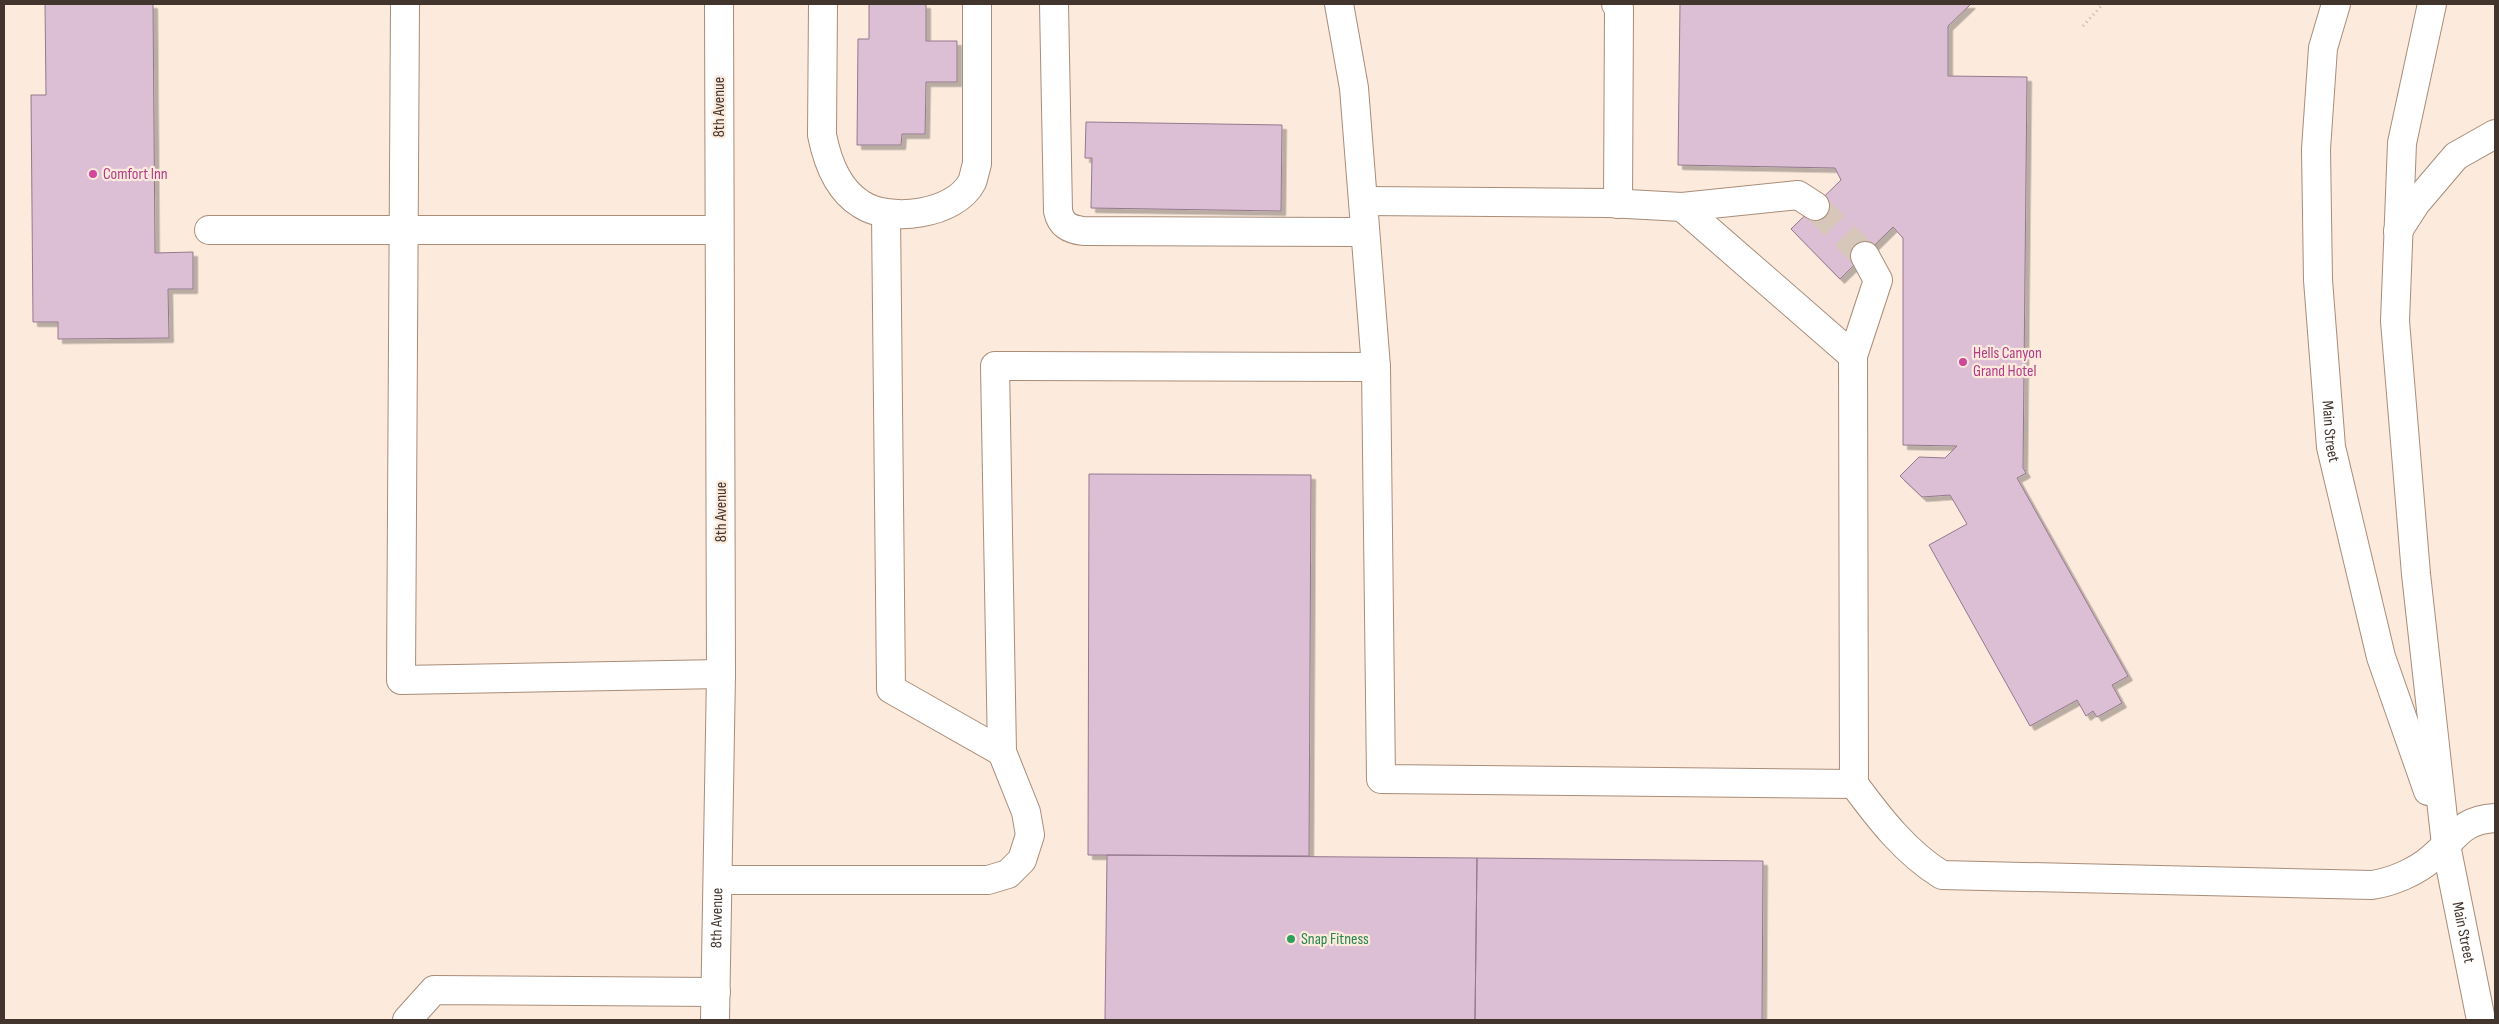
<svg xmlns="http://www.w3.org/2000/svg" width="2499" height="1024" viewBox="0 0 2499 1024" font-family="'Sofia Sans Condensed',sans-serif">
<defs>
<filter id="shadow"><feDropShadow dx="4.5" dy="4.5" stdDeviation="0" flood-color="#0004"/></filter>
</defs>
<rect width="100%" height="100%" fill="#fceadd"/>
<!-- building -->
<path fill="#dcbfd4" stroke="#94798d" filter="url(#shadow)" d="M45,4H153L155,253L193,252V289H168L169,338L58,339V322H33L31,95H46Z
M869,4H926V41H957V82H926L925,134H902L901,145H857L858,39H869Z
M1680,4H1971L1948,26V76L2027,77L2023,468L2026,473L2017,478L2128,676L2112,685L2122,703L2097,717L2093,711L2086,716L2077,700L2030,726L1929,545L1967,524L1950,495L1922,497L1900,476L1919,457L1945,458L1957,446L1903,445V238L1893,227L1840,279L1791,229L1841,180L1835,168L1678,165Z
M1086,122L1282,125L1281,211L1091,208L1092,158H1085Z
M1089,474L1311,475L1309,856L1088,855Z
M1107,855L1477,858L1475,1020H1105Z
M1477,858L1763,861L1762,1020H1475Z"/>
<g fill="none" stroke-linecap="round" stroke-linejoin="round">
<!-- minor-tunnel -->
<path stroke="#d7c6ba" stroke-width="28" stroke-dasharray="28 14" stroke-linecap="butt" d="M1815,206L1865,256"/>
<!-- minor casing -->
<g stroke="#a88d79" stroke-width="30">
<g id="minor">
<path d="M405,4L401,680L721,674"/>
<path d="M823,4L822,135C827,160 838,190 861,204C889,223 955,215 972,182C974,177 975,170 977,164V4"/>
<path d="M1054,4L1058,211C1061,225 1069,229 1083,231L1364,232"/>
<path d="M1339,4L1354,88L1376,367L1381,779L1854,784"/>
<path d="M1616,4L1619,8L1618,204"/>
<path d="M1364,201L1609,203L1682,207L1853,356L1854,784C1879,818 1906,853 1942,875L2372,885C2392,882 2416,872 2432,858C2456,838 2460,820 2495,818"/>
<path d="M1682,207L1798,195L1815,206"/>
<path d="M886,214L891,689L1002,752"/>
<path d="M209,230H719"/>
<path d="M1853,356L1878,280L1865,256"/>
<path d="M719,880H988L1008,874L1022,860L1030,835L1026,812L1002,752L995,366L1376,367"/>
<path d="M407,1020L434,990L716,992"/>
<path id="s1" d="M715,1020L721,674L719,4"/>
</g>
</g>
<!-- major casing -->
<g stroke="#a88d79" stroke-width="30">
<g id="major">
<path id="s2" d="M2336,4L2323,48L2316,149L2318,280L2331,447L2381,657L2428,791"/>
<path id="s3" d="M2432,4L2402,143L2395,321L2416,574L2446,845L2481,1020"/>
</g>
</g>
<!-- highway casing -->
<g stroke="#a88d79" stroke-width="30">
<path id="highway" d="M2398,231L2416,203L2456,156L2495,134"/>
</g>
<!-- path -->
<path stroke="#c3b3a8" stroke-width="3" stroke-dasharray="1 4" stroke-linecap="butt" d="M2083,26L2103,4"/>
<!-- minor -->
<use href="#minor" stroke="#fff" stroke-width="28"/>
<!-- major -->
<use href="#major" stroke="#fff" stroke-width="28"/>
<!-- highway -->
<use href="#highway" stroke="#fff" stroke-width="28"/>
</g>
<!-- markers -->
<g fill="#d1479c" stroke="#fceadd" stroke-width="2">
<circle cx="93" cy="174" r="5"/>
<circle cx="1963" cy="362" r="5"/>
</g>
<circle fill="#2e9e5b" stroke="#fceadd" stroke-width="2" cx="1291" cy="939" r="5"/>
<g text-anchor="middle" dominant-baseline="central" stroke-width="4.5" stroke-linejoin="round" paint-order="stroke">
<!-- street labels -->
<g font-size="16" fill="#41352d" stroke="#fceadd">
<text transform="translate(719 107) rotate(-90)">8th Avenue</text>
<text stroke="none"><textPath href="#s2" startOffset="430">Main Street</textPath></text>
<text transform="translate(721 512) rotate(-90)">8th Avenue</text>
<text stroke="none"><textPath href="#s1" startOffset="102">8th Avenue</textPath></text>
<text stroke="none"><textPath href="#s3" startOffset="936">Main Street</textPath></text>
</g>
<!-- hotel labels -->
<g font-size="16" fill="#b23c85" stroke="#fceadd" text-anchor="start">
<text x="103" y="174">Comfort Inn</text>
<text x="1973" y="353">Hells Canyon<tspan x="1973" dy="18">Grand Hotel</tspan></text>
</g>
<!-- leisure labels -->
<g font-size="16" fill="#27864d" stroke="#fceadd" text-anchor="start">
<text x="1301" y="939">Snap Fitness</text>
</g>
</g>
<!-- border -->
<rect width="2499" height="1024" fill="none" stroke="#41352d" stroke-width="10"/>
</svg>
